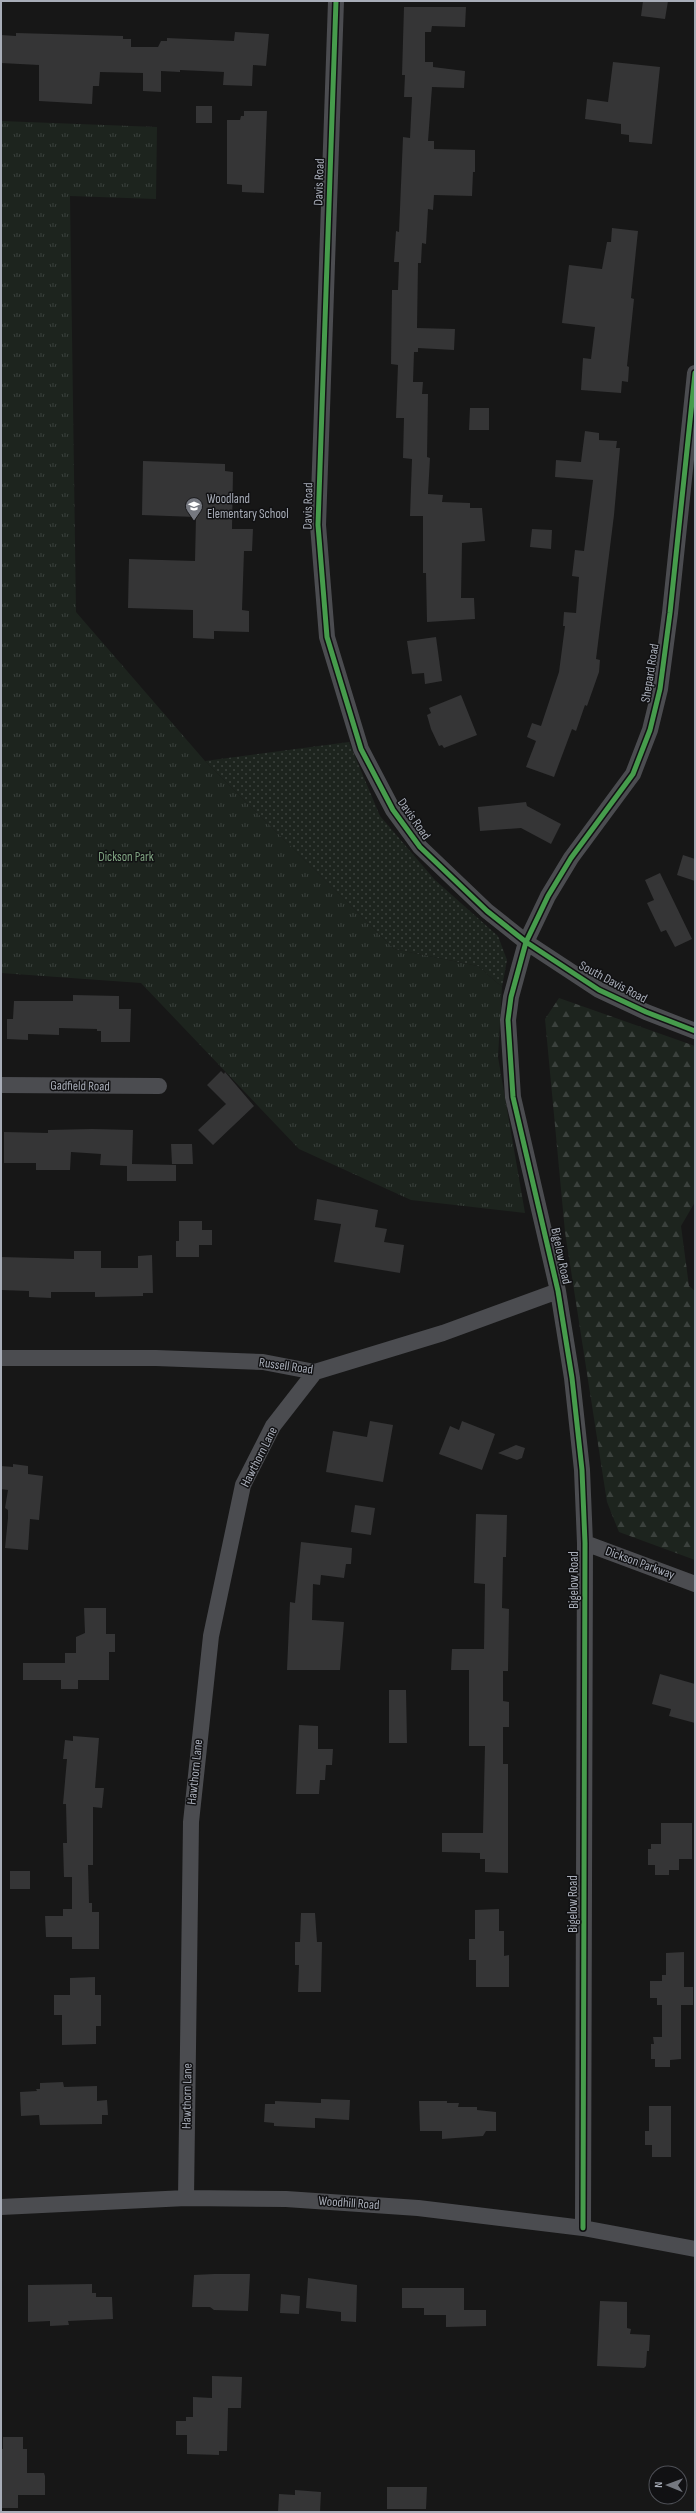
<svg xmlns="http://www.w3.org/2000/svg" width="696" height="2513" viewBox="0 0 696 2513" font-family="'Sofia Sans Condensed',sans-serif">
<defs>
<pattern id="grass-dots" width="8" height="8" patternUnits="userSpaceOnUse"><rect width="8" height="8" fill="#1d241e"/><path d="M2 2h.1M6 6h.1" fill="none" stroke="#3b413d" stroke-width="1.8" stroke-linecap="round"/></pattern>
<pattern id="forest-firs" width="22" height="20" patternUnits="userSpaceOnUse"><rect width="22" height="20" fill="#1d241e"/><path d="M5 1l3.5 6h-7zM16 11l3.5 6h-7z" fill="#3b413d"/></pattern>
<pattern id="park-tufts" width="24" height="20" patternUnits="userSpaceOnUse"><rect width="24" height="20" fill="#1d241e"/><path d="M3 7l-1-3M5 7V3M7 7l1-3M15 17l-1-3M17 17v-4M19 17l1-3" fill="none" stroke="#3b413d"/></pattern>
</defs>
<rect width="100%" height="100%" fill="#171717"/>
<!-- grass -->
<path fill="url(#grass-dots)" d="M349,742L380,816L435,880L498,936L507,960L502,987L478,966L394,949L205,761Z"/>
<!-- forest -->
<path fill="url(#forest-firs)" d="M559,998L695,1046V1202L681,1226L689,1286L695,1291V1560L619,1532L607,1502L565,1232L545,1019Z"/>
<!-- park -->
<path fill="url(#park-tufts)" d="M1,121L157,127L156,199L70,196L76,612L205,761L394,949L478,966L502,987L498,1057L525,1213L411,1200L299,1149L141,983L1,973Z"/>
<!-- building -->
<path fill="#353536" d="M643,1H668L665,19L641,16Z
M404,7H466L465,27L432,26L431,32H425V62H433V67L465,71L464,88L432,87L428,141H434V149L475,150V172H473L472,196L434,195L433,210L428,209L426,244L422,243L421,263H418L417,328L455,329L454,350L418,348V352H414L413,382H423L422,394H428L427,457L430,458L428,494L443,495L442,502L470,503V508H482L485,541L462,543L461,598H474L475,619L427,622L426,573H423V516H410L412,459L403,458L404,418H396L398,365L391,364L392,290H398L399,262H394L396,231L399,232L403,137L410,138L412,97H404L405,75H402Z
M235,32L269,34L266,66L253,65L252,86L223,85L224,72L180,70V72L161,71V92L143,91V73L100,72L99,86H93L92,104L39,101V65L1,63V35L16,36V33L123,36V39H131V47H158L161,41H167V38L234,41Z
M613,62L660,67L652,144L629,142V135L621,134V124L585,119L587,99L608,102Z
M196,106H212V123H196Z
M244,111H267L264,193L242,192V185L227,184V120H240L241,116H244Z
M612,228L638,231L631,298L634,299L627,366L629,367L628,382L622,381L621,393L581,390L583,358L591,359L595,327L562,323L569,265L602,269L607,242H611Z
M470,408H489V430H469Z
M585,431L599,433V440L617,441L616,448H620L614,515L596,659L600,660L599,672L587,706L585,705L576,731L572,729L554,777L526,767L536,741L527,737L532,723L541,726L559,672L565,626H563L564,612L576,613L579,577L572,576L575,550L584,551L593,480L555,477L556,460L581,462Z
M143,461L225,464V471L233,472L232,529H253L252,551H244L242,610L249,611V632L214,631V639L193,638V610L128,608L129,559L195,561L196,517L142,515Z
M532,529L552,530L551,549L530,547Z
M436,637L442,681L425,684L424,673L412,674L407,641Z
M461,695L477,735L444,748L442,745L439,746L431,729L427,715L431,713L429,708Z
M526,802L527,806L561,824L551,844L521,828L480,831L478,807Z
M683,855L695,859V881L677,875Z
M660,873L692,939L675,947L666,930L661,932L647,903L654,900L645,880Z
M73,995L119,996V1009H131L130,1042H101V1031H97V1029L59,1028V1035L28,1034V1040L7,1039V1019H13L14,1001H73Z
M221,1071L224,1074L225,1072L254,1106L213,1145L198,1130L226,1104L207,1085Z
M92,1129L133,1130L132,1164L176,1165V1181H127V1166L100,1165L101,1154L71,1152L70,1170H36V1163H4V1132L48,1133V1130Z
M171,1144H192L193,1164H172Z
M317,1199L378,1210L375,1227L387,1229L384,1242L404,1245L400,1273L334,1262L341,1224L314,1220Z
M179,1221H202V1230H212V1245H199V1257H176V1241H179Z
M74,1251H101V1268H138V1256L152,1255L153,1293H143V1296L95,1297V1292H51V1298L29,1297V1291L1,1290V1257L74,1259Z
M370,1421L393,1425L383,1482L326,1472L333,1431L367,1437Z
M462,1421L495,1434L482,1470L439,1454L450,1426L459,1430Z
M516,1445L525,1448L522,1458L517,1460L498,1453Z
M13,1464L28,1466V1474L43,1476L39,1520L30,1519L28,1550L5,1548L8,1518V1510L5,1508L8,1490L1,1489V1466L13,1467Z
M355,1505L375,1508L371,1535L351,1532Z
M476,1514L507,1515L506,1557H503L502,1608L509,1609L508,1671H503V1701L509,1702V1727H503V1764H508V1873L485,1872V1859H480V1853L442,1852V1833H483L485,1746H469V1670H451L452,1649H484L485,1584L474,1583Z
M301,1542L352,1548L351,1564H346L344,1578L321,1575L320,1585L313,1584L312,1620L344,1622L340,1670H287L290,1602L295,1603Z
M84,1608H106V1634H115V1652H109V1680H78V1689H61V1680H23V1663H65V1653H76V1637L85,1633Z
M660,1674L695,1684V1723L669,1716L671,1709L652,1704Z
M389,1690H406L407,1743H389Z
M299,1725L318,1726V1749H333L332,1765H326L325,1780H320L319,1794H296Z
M73,1736L99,1738L95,1788H104L102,1808L93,1807V1865H88L89,1903H92V1912H99V1949H72V1937H46L45,1916H63V1909H72V1877H64L63,1843H67L66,1804H63L67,1759H63L65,1740L73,1741Z
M661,1823H692V1859H679V1870H669V1875H655V1865H648V1849H651V1844H661Z
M10,1871H30V1889H10Z
M499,1909V1931H504V1956L509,1955V1987H476V1960H469V1939H475V1910Z
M301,1913H315L317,1942H322L321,1992H298L299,1965H295V1942H300Z
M684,1952V1987H693V2005H681V2059L670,2060V2067H655V2059H651V2044H654L653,2037H662V2005H657V1998H650V1981H662V1975H666V1953Z
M95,1977V1995H101V2026H96V2044L62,2045V2015H54V1995H70V1978Z
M63,2082L64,2087L97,2086V2101L107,2100L108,2115H102V2124L40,2125L39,2115L21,2116L20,2092L37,2091L36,2089H40V2083Z
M321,2099L350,2100L349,2120L315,2118V2128L274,2126V2123L264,2122L265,2104H275V2101L321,2103Z
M419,2101H447V2103H459L458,2107H477V2110L496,2112V2131H486L483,2136L442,2139V2131H420Z
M649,2106H671V2157H652V2145H645V2131H649Z
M214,2274H250L248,2311L214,2310L210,2307H192L194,2275Z
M308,2278L357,2285L356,2322L341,2321V2312L306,2308Z
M92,2284V2293H96V2297H112L113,2319L68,2321L69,2325L50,2326V2321L28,2322V2285Z
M402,2288H464V2310H486V2326L446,2327V2315H424V2308H402Z
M281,2294L300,2296L299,2314L280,2313Z
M600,2301L627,2302V2328L631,2329L630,2334L650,2335L649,2351H647L646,2366L644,2368L597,2366Z
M212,2376L242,2377L241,2408H228L227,2451H219V2455L187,2454V2435H176V2421H186V2417H193V2397L212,2398Z
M3,2437H23V2449H27V2473H44L45,2476V2495H18V2508H2L1,2449H3Z
M387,2487H427L426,2509H387Z
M295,2490L321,2492L320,2512H278L279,2494L295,2495Z"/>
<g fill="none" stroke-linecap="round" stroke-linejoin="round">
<!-- street -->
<path stroke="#4b4c50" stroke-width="16" d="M336,1L318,525L327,637L361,749L393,810L420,847L487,911L526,942L599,990L646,1012L695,1031
M1,1085L159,1086
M1,1358H156L263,1362L315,1372L443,1333L558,1291
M585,1543L695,1584
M186,2198L191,1822L211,1636L243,1485L273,1426L315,1372
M1,2207L186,2198L286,2199L418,2208L583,2228L695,2249
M583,2228L585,1543L582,1470L572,1378L558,1291L513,1097L508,1020L511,997L526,942L548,896L571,858L633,774L650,730L660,689L670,613L695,373"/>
<!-- cycleway casing -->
<g stroke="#111113" stroke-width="8">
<path id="cycleway" d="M336,1L318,525L327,637L361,749L393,810L420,847L487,911L526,942L599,990L646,1012L695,1031
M583,2228L585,1543L582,1470L572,1378L558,1291L513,1097L508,1020L511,997L526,942L548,896L571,858L633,774L650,730L660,689L670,613L695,373"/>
</g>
<!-- cycleway -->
<use href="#cycleway" stroke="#469c4c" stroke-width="5"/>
</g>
<!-- icons -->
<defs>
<g id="school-pin" transform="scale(0.9)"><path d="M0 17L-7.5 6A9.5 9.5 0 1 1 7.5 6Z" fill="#757880" stroke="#111113"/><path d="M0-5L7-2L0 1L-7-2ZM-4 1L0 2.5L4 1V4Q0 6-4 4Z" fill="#fff"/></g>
</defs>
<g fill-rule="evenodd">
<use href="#school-pin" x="194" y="506"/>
</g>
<g text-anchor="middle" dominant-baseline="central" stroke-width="3" stroke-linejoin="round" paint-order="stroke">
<!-- street labels -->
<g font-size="13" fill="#a8adb8" stroke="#111113">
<text transform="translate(319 182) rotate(-88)">Davis Road</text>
<text transform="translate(308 506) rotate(-89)">Davis Road</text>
<text transform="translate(650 673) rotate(-81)">Shepard Road</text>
<text transform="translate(414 819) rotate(55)">Davis Road</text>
<text transform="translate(613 982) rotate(28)">South Davis Road</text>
<text transform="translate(80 1086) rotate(1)">Gadfield Road</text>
<text transform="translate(561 1256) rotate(78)">Bigelow Road</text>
<text transform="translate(286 1366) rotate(8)">Russell Road</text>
<text transform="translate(259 1457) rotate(-63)">Hawthorn Lane</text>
<text transform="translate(640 1563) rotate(20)">Dickson Parkway</text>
<text transform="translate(574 1580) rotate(-90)">Bigelow Road</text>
<text transform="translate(195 1772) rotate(-84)">Hawthorn Lane</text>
<text transform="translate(573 1904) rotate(-90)">Bigelow Road</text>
<text transform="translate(187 2096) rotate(-89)">Hawthorn Lane</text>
<text transform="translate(349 2203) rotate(4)">Woodhill Road</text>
</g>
<!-- poi labels -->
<g font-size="13" fill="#a8adb8" stroke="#111113" text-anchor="start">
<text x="207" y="499">Woodland<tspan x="207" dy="15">Elementary School</tspan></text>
</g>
<!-- park labels -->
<g font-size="13" fill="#7fa381" stroke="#111113">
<text x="126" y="857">Dickson Park</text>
</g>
</g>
<!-- border -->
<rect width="696" height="2513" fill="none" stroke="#a8adb8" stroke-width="4"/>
<!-- north arrow -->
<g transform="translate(668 2485) rotate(271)"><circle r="19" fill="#111113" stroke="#4d4f55"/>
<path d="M0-3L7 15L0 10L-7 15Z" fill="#757880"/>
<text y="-6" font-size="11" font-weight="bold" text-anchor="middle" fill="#a8adb8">N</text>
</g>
</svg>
